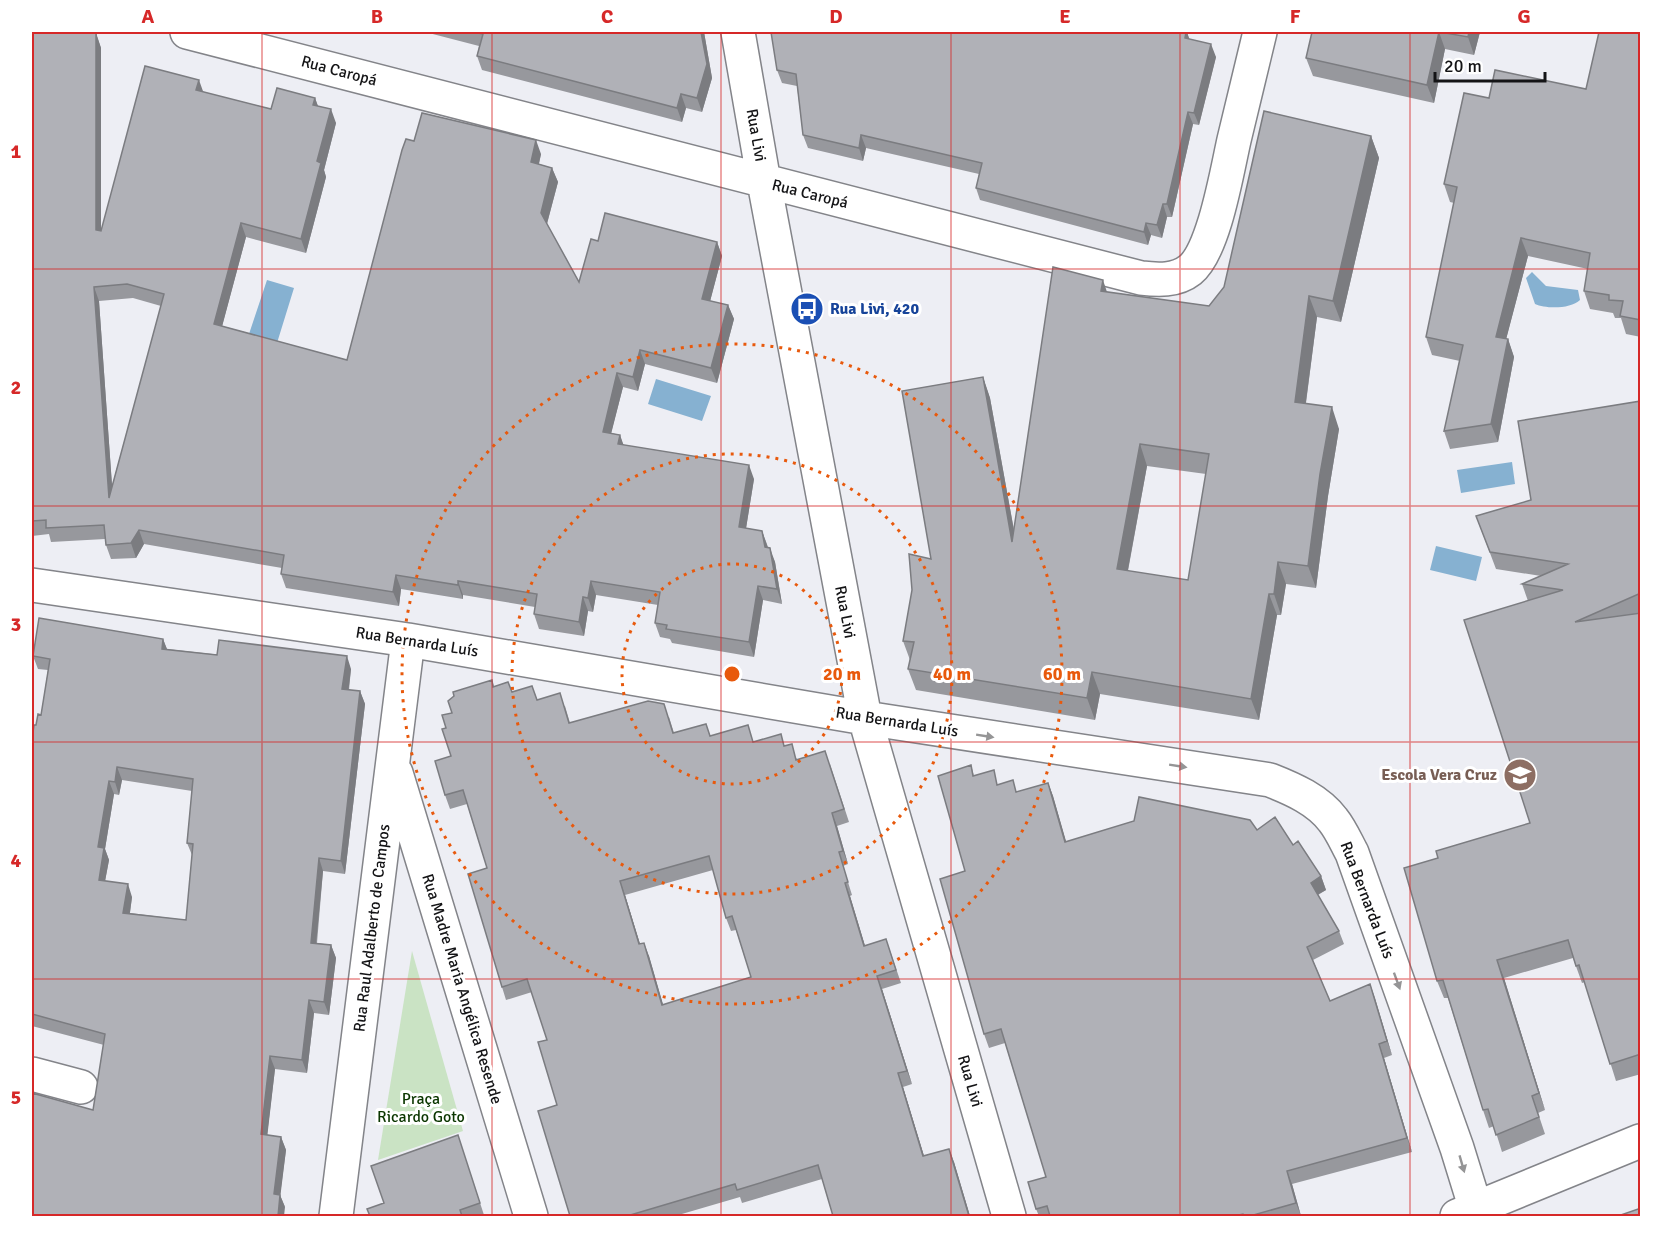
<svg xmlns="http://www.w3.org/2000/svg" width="1672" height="1248" viewBox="0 0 1672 1248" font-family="Signika,sans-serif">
<rect width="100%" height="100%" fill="#edeef4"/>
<!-- park -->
<path fill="#cae3c4" d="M412,951L463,1131L378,1160Z"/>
<!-- water -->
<path fill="#86b1d1" d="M1532,272L1546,286L1578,290L1580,300C1571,309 1546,309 1535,304L1526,278Z
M267,280L294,288L277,343L249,334Z
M656,379L711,396L702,421L648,404Z
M1512,462L1515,484L1461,493L1457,470Z
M1436,546L1482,557L1476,581L1430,570Z"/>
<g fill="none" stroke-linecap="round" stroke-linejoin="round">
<!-- street casing -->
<g stroke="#838489" stroke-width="36">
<path id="street" d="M187,32L1141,278C1158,280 1176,281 1190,270C1214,251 1227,171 1234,140C1243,104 1251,68 1260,32
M738,32L764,182L865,718L1009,1216
M32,585L408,640L865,718L1270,780C1293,789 1318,800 1333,820C1341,830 1346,842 1352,853L1457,1148L1478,1216
M396,773L531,1216
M32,1074L81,1087
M336,1216L408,640"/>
</g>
<!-- secondary casing -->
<g stroke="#838489" stroke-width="36">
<path id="secondary" d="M1457,1216L1640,1141"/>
</g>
<!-- street -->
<use href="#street" stroke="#fff" stroke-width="33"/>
<!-- secondary -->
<use href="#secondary" stroke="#fff" stroke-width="33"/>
</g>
<!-- wall -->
<path fill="#97989d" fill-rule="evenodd" d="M32,32L96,33L101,48V231L203,92L271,109L315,98L318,106L336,123L324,170L326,177L306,253L246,237L222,326L347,360L414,141L541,154L539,164L552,168L558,182L547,224L579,282L598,241L717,242L722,256L710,301L728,305L734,319L717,383L645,364L638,391L623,387L611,433L620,435L623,445L754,479L746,528L762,531L768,547L775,562L782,604L763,600L754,657L672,643L670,639L660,637L655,623L658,605L596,595L593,612L588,611L584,636L539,629L534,614L535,607L463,595V599L401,589L399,606L286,588L281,574L282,568L144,544L136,558L111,559L106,545L105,539L51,542L49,534L32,536ZM133,298L161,306L112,486L99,301Z
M425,32H704L712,78L702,112L686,108L682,122L482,70L477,56L479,46Z
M1187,32L1189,39L1216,57L1199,125L1193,124L1172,217H1167L1162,238L1151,235L1148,245L980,200L976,188L979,174L866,148L863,161L808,148L803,135L797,86L782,83L777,70Z
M1312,32H1480L1474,55L1445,49L1434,103L1313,76L1306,58Z
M1641,32V337L1626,334L1621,318H1615L1613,313L1590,309L1584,291L1588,269L1528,256L1506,339H1508L1514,357L1498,442L1450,449L1444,431L1460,361L1432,355L1426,337L1454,203L1450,202L1444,184L1489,98L1586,89Z
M1371,136L1379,158L1341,322L1317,317L1306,403L1339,429L1328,496L1316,588L1286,584L1281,615H1277L1259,720L1100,694L1095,720L916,690L908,669L910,660L903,641L931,559L983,377L990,398L1014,530L1107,292L1209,306ZM1147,466L1206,474L1188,580L1128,571Z
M1641,401V613L1639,614L1641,613V1074L1616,1081L1585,982L1582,983L1573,958L1504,978L1545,1110L1538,1113L1545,1134L1502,1152L1494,1126L1489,1128L1483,1110L1448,998H1444L1437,981L1438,858L1530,823L1528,601L1522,584L1541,576L1496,569L1476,516L1531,500Z
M163,639L167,649L351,669L349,690L360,691L365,704L345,874L323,871L317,943L331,945L336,958L329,1015L314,1013L307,1073L275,1069L267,1135L281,1137L286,1150L280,1195L285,1207L93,1110L104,1045L32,1026V740L41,715L48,670L38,669L33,656ZM122,780L192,791L187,843L192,855L186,920L130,913L132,897L105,881L109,860L105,849L114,794L119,795Z
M492,680L494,686L537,700L565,706L570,723L669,717L674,733L710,736L785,746L797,759L830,764L849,822L837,826L848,864L843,866L852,895L850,896L865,946L886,939L901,983L882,989L912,1084L903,1087L924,1156L954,1162L970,1216H833L822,1179L742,1203L740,1197L675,1216H570L557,1105L547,1040L532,992L506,1000L502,987L487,868L467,804L450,809L445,795L451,756L446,728L452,713ZM713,870L726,918L731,931L736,930L751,977L663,1005L649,956L640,944L625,895Z
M971,765L974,776L1017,792L1048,783L1053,796L1066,842L1257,830L1293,845L1321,876L1326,890L1318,895L1339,931L1344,944L1313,960L1330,1001L1370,984L1392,1055L1384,1058L1412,1152L1292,1184L1301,1216H1039L1036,1209L1046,1177L1005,1043L989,1048L984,1034L965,871Z
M462,1148L484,1215L481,1216H370L384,1203Z"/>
<!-- shaded-wall -->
<path fill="#7b7c80" d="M701,32H704L712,78L702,112L697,98Z
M1187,32L1191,44L1185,38Z
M1439,32L1445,49L1434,103L1427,85Z
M1469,32H1480L1474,55L1468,37Z
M96,33L101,48V244L96,230Z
M1211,44L1216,57L1199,125L1194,113Z
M199,80L204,94L196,90Z
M681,94L686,108L682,122L677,108Z
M315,98L320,112L313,105Z
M331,109L336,123L324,170L326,177L306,253L301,239L317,161Z
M1188,112L1193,124L1172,217L1167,204Z
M861,135L866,148L863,161L859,148Z
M1371,136L1379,158L1341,322L1333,301Z
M536,140L541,154L536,176L531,162Z
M552,168L558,182L546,227L541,213Z
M1163,204L1167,217L1162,238L1157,225Z
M241,223L246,237L219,338L214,324Z
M1146,223L1151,235L1148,245L1144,232Z
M1521,238L1528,256L1502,355L1496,337Z
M717,242L722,256L707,313L702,299Z
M1103,280L1110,301L1101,291Z
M94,287L99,301L114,513L109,498Z
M1309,296L1317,317L1303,424L1295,402Z
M728,305L734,319L717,383L711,368Z
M1508,339L1514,357L1498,442L1491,424Z
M640,350L645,364L638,391L633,377Z
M617,373L623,387L608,446L603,432Z
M983,377L990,398L1020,564L1012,542Z
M1332,407L1339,429L1328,496L1316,588L1308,566L1320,474Z
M620,435L625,449L618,444Z
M1140,444L1147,466L1124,591L1117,569Z
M749,465L754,479L744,541L739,527Z
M139,530L144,544L136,558L131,543Z
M762,531L767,545L770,561L765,547Z
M770,548L775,562L782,604L777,589Z
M1278,562L1286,584L1281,615L1274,594Z
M396,575L401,589L399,606L393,592Z
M458,581L463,595V599L458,585Z
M591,581L596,595L593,612L588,598Z
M758,586L763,600L754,657L749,642Z
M1269,594L1277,615L1259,720L1251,699Z
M583,597L588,611L584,636L579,622Z
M163,639L168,652L162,649Z
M347,656L351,669L347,702L342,689Z
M1092,672L1100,694L1095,720L1087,698Z
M360,691L365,704L345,874L341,861Z
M117,767L122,780L119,795L115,782Z
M109,781L114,794L105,849L109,860L103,892L99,880L98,847Z
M1048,783L1053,796L1070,855L1065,842Z
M832,813L837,826L848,864L843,851Z
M319,858L323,871L315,955L311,943Z
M1321,876L1326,890L1315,896L1311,883Z
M620,881L625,895L644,957L639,944Z
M845,883L850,896L869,959L864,946Z
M128,884L132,897L128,926L123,913Z
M644,943L649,956L667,1018L662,1005Z
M331,945L336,958L329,1015L324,1002Z
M1497,960L1504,978L1545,1110L1539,1093Z
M877,976L882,989L912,1084L907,1071Z
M1370,984L1375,998L1392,1055L1387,1041Z
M309,1000L314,1013L307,1073L302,1060Z
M1379,1044L1384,1058L1412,1152L1407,1138Z
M270,1056L275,1069L266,1147L261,1134Z
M898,1073L903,1087L928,1169L923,1156Z
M281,1137L286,1150L279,1207L274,1194Z
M949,1149L954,1162L970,1216H969Z
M1287,1171L1292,1184L1301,1216L1296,1203Z
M280,1195L285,1207L284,1216H278Z"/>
<!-- building -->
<path fill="#b0b1b7" stroke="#7b7c80" stroke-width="1.5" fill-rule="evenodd" d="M32,32H87L96,33V230L101,231L145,66L199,80L196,90L271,109L277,88L315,98L313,105L331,109L317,161L321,163L301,239L241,223L214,324L347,360L402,150L406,139L414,141L422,113L536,140L531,162L552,168L541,213L579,282L591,239L598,241L605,213L717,242L702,299L728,305L711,368L640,350L633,377L617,373L603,432L620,435L618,444L749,465L739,527L762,531L765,547L770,548L777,589L758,586L749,642L666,629L667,625L655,623L660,592L591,581L588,598L583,597L579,622L534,614L537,594L458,581V585L396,575L393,592L281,574L284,555L139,530L131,543L106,545L104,525L46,528V520L32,521ZM127,284L164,294L109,498L94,287Z
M473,32H701L707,64L697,98L681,94L677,108L477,56L483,34Z
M771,32H1186L1185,38L1211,44L1194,113L1188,112L1167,204H1163L1157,225L1146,223L1144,232L976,188L982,163L861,135L859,148L803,135L796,74L777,70Z
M1312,32H1439L1427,85L1306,58Z
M1440,32H1469L1468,37Z
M1599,32H1641V320L1620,316L1623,301L1609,300V295L1584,291L1590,253L1521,238L1496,337L1508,339L1491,424L1444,431L1463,345L1426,337L1457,187L1444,184L1464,93L1489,98L1495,70L1586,89Z
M1264,111L1371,136L1333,301L1309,296L1295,402L1332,407L1320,474L1308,566L1278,562L1274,594H1269L1251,699L1092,672L1087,698L908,669L914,642L903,641L912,590L909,554L931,559L902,391L983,377L1012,542L1053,267L1103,280L1101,291L1209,306L1224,287ZM1140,444L1209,454L1188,580L1117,569Z
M1641,401V593L1575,622L1641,613V1054L1610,1064L1579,965L1576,966L1568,940L1497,960L1539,1093L1532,1096L1539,1117L1496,1135L1488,1109L1483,1110L1443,980L1437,981L1404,868L1438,858L1436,851L1530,823L1464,620L1563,590L1522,584L1568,564L1490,552L1476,516L1531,500L1518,421Z
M39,618L163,639L162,649L217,655L219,640L347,656L342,689L360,691L341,861L319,858L311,943L331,945L324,1002L309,1000L302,1060L270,1056L261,1134L281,1137L274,1194L280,1195L278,1216H32V1093L93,1110L105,1034L32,1014V740L34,725H36L38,714L41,715L50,659L33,656ZM117,767L193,779L187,843L193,844L186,920L123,913L128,884L99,880L104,848L98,847L109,781L115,782Z
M492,680L493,687L508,682L512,692L532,686L537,700L560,693L569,723L648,701L664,704L673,733L706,724L710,736L748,725L753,742L781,734L784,746L792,744L796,760L825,751L844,809L832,813L843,851L839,852L848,882L845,883L864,946L886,939L896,970L877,976L907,1071L898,1073L923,1156L949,1149L969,1216H833L818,1165L737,1190L735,1184L627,1216H570L538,1111L557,1105L538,1042L547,1040L527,979L502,987L468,874L487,868L463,790L445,795L435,761L451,756L442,729L446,728L442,715L452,713L448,701L454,696L453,692ZM709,856L726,918L732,916L751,977L662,1005L644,943L639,944L620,881Z
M971,765L973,776L994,770L997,785L1013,780L1016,792L1048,783L1065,842L1134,821L1139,797L1250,820L1257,830L1275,817L1293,845L1298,841L1321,876L1311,883L1339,931L1307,947L1330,1001L1370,984L1387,1041L1379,1044L1407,1138L1287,1171L1296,1203L1250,1216H1244L1243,1214L1234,1216H1050L1047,1206L1036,1209L1028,1182L1046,1177L1001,1029L984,1034L940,879L965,871L938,776Z
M458,1135L480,1203L460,1210L462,1216H370L367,1209L384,1203L371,1166Z
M1641,1208V1216H1618Z"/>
<!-- one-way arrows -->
<defs><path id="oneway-solid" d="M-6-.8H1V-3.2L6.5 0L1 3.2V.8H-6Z" transform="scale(1.5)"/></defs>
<g fill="#959596">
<use href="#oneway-solid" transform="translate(985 736) rotate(9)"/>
<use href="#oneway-solid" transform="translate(1178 766) rotate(9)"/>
<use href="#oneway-solid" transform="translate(1397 981) rotate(70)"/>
<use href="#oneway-solid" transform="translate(1462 1164) rotate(74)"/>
</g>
<!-- grid -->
<path fill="none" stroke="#d62828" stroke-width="1.5" stroke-opacity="0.55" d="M262,32V1216M492,32V1216M721,32V1216M951,32V1216M1180,32V1216M1410,32V1216M32,269H1640M32,506H1640M32,742H1640M32,979H1640"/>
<!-- distance rings -->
<g fill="none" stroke="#e8590c" stroke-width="3" stroke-dasharray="3 6">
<circle cx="732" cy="674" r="110"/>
<circle cx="732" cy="674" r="220"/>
<circle cx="732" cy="674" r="330"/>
</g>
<!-- icons -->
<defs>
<g id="bus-disc" transform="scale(1.725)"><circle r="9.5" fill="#1a4fb4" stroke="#fff"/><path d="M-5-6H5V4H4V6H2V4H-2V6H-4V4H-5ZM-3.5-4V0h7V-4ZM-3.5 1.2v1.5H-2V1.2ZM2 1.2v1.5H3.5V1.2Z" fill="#fff"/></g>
<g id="school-disc" transform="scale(1.725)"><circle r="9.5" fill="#8d6e63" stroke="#fff"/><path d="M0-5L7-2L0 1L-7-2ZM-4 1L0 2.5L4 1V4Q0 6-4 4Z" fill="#fff"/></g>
</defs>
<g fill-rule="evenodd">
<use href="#bus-disc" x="807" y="309"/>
<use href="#school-disc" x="1520" y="775"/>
</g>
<g text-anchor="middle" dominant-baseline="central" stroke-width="6" stroke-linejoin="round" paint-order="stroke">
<!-- street labels -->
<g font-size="16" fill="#141416" stroke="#fff">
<text transform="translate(339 71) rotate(15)">Rua Caropá</text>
<text transform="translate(756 135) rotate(80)">Rua Livi</text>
<text transform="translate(810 194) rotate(14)">Rua Caropá</text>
<text transform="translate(845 612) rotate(79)">Rua Livi</text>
<text transform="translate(417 642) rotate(9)">Rua Bernarda Luís</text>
<text transform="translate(897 722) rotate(9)">Rua Bernarda Luís</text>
<text transform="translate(1367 900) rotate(69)">Rua Bernarda Luís</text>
<text transform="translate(372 928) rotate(-83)">Rua Raul Adalberto de Campos</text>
<text transform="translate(462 989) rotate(73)">Rua Madre Maria Angélica Resende</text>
<text transform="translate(970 1081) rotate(74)">Rua Livi</text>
</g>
<!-- transit labels -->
<g font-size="16" font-weight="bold" fill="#164399" stroke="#fff" text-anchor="start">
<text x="830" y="309">Rua Livi, 420</text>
</g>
<!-- education labels -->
<g font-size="16" font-weight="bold" fill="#785e54" stroke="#fff" text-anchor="end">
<text x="1497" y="775">Escola Vera Cruz</text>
</g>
<!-- park labels -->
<g font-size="16" fill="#0b3600" stroke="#fff">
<text x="421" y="1099">Praça<tspan x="421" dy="18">Ricardo Goto</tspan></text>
</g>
</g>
<circle cx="732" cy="674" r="9" fill="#e8590c" stroke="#fff" stroke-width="3"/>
<g font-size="18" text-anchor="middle" font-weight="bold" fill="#e8590c" stroke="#fff" stroke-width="6" stroke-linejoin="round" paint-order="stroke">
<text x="842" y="680">20 m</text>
<text x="952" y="680">40 m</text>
<text x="1062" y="680">60 m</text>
</g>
<!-- border -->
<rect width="1672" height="1248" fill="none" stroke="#ffffff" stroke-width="66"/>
<!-- scale -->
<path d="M1435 72v9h110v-9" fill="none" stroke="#141416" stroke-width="3"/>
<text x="1444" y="72" font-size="18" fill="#141416" stroke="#ffffff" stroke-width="4.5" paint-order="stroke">20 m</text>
<rect x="33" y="33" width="1606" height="1182" fill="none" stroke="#d62828" stroke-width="2"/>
<g font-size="20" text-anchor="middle" font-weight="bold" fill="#d62828">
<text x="148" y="23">A</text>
<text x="377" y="23">B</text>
<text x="607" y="23">C</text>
<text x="836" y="23">D</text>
<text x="1065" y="23">E</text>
<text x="1295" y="23">F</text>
<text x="1524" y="23">G</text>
<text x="16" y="158">1</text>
<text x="16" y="394">2</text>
<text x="16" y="631">3</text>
<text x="16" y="867">4</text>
<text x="16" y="1104">5</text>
</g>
</svg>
